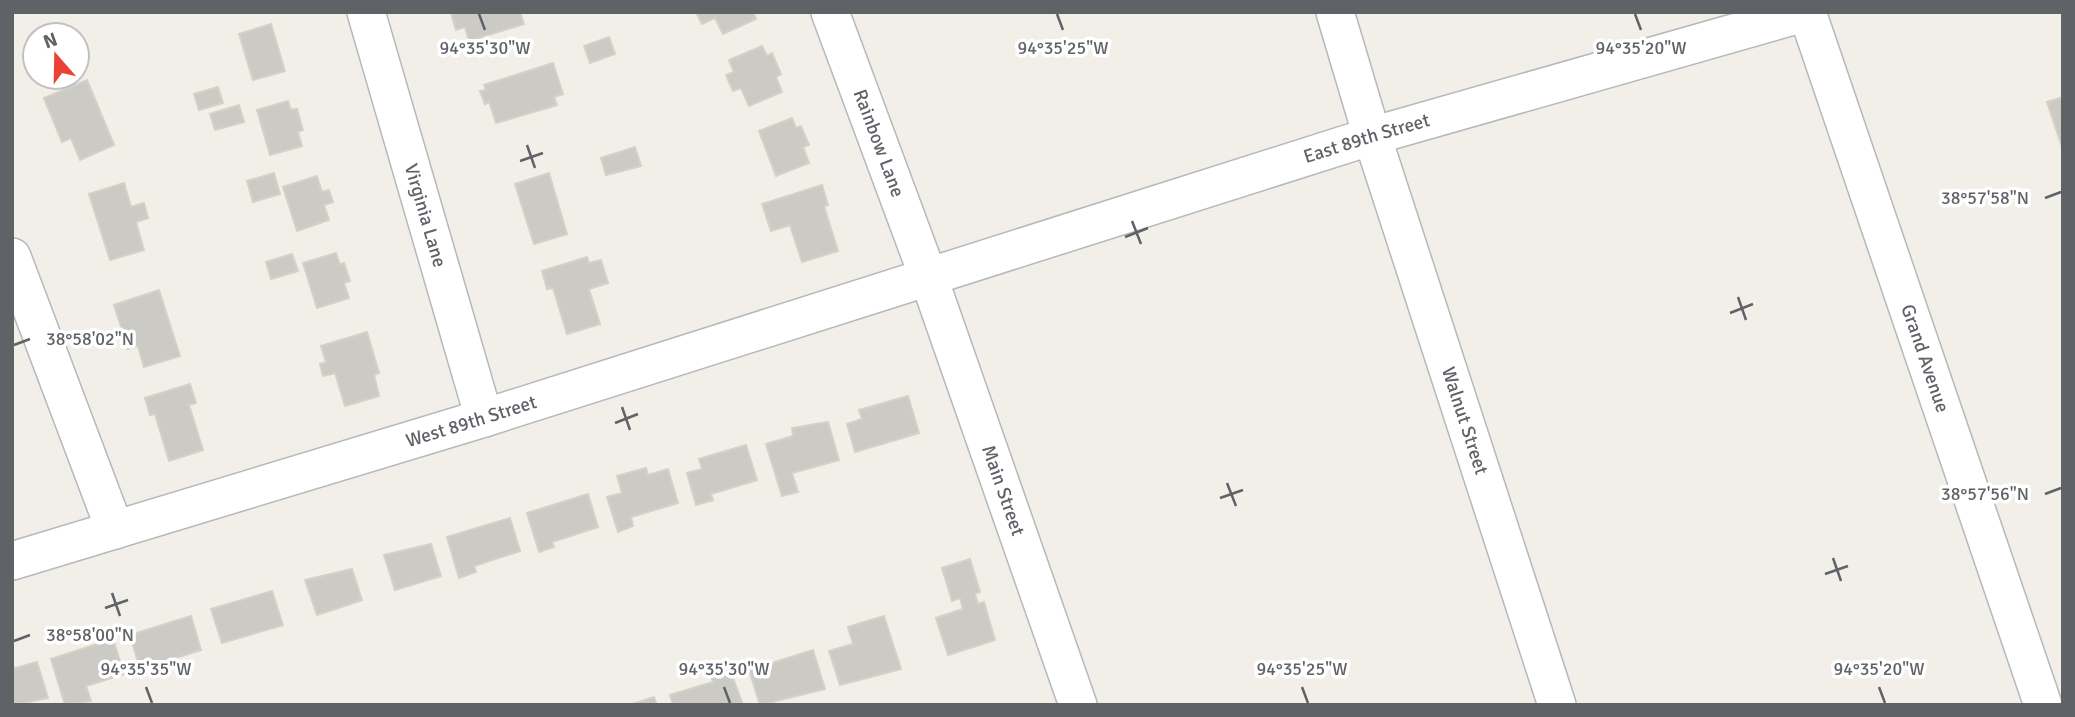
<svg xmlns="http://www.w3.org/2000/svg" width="2075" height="717" viewBox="0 0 2075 717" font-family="Signika,sans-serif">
<rect width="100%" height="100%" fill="#f1efe8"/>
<!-- building -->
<path fill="#cccac5" stroke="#d6d1c6" stroke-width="2" d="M520,12L524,24L469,41L465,27L456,30L451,13Z
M696,12H753L756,19L723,34L715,18L702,24Z
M271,24L285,71L253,80L239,34Z
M609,37L615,54L590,63L584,46Z
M762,46L767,56L772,53L781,74L776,77L782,92L749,106L741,88L733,91L726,75L734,72L729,60Z
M553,63L563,94L554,97L557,105L496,123L489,102L485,104L480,91L486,90L484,85Z
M87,80L114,145L80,160L71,138L62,142L44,98Z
M218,87L223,103L199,110L194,94Z
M2063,97V144H2061L2047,102Z
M288,101L291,110L297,109L303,130L298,132L302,146L270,155L257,110Z
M239,105L244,122L215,130L210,114Z
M792,118L796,128L801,126L809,145L803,147L809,163L776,176L759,131Z
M635,147L641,166L606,175L601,158Z
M274,173L280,194L253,202L247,181Z
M549,173L567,234L534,244L515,184Z
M317,176L322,192L329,190L333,202L324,205L329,220L297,231L283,187Z
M124,183L131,207L144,203L148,218L136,222L144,250L110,260L89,194Z
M822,185L828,205L824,206L838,251L802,262L790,225L771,231L762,204Z
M336,253L340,265L344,263L350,281L344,283L349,298L317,308L303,263Z
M292,254L298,271L271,279L266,262Z
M587,257L589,263L601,260L608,283L589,289L600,324L567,334L553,288L547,289L542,271Z
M159,290L180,356L144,367L138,346L128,349L114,305Z
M367,332L379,373L374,375L379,396L345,406L335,373L323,376L320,364L326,362L321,346Z
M190,384L196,403L189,405L203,450L169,461L155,414L150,415L145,398Z
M908,396L919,433L855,452L847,424L862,419L859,410Z
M828,422L839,460L792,473L798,492L782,496L766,444L793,436L792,428Z
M746,445L757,480L711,494L713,500L696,505L687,473L702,469L699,459Z
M646,468L648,475L668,469L678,503L631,517L633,526L618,532L607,497L622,493L617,476Z
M588,494L598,527L552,542L554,547L539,552L527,513Z
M510,518L520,551L474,566L476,572L459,578L447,537Z
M431,544L441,576L395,590L384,555Z
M970,559L980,592L975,594L978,604L984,602L995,640L948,655L936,618L963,609L960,598L952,601L942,568Z
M352,569L362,600L317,615L305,580Z
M272,591L283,625L222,643L211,609Z
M191,616L201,650L140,669L130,635Z
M884,616L901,669L840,685L829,651L853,644L848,627Z
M113,639L124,674L86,686L91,701L65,705L51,659Z
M813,650L825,689L760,705L749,670Z
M37,662L48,698L12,705V669Z
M727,662L743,705H673L670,695L713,682L708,668Z
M654,697L657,705H630Z"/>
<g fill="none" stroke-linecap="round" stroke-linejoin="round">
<!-- minor casing -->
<g stroke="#b5b8bc" stroke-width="40">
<g id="minor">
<path id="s1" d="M366,12L484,418"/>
<path id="s2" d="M830,12L928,276L1078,705"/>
<path id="s3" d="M1335,12L1372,136L1557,705"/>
<path id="s4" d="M1807,12L2043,705"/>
<path d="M12,257L115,530"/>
<path id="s5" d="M12,561L484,418L1372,136L1807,12"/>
</g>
</g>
<!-- minor -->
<use href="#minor" stroke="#fff" stroke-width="37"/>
</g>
<!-- ticks -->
<path fill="none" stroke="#5f6368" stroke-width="2.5" d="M479,14L485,30M1057,14L1063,30M1635,14L1641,30M527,145L535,168M520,161L543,153M2045,198L2061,192M1132,221L1141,244M1125,237L1148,228M1738,297L1746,320M1730,313L1753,304M14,345L30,339M622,407L630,430M615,423L638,414M1227,483L1236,506M2045,494L2061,488M1220,498L1243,490M1833,558L1841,581M1825,574L1848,566M112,593L120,616M105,608L128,600M14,641L30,635M146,687L152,703M724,687L730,703M1302,687L1308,703M1879,687L1885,703"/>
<g text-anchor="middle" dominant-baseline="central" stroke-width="7" stroke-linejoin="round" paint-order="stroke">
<!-- street labels -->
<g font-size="19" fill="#5f6368" stroke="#fff">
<text stroke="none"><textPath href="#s5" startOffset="1419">East 89th Street</textPath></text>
<text stroke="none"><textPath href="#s2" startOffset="140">Rainbow Lane</textPath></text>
<text stroke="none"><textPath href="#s1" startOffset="212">Virginia Lane</textPath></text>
<text stroke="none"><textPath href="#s4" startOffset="366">Grand Avenue</textPath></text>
<text stroke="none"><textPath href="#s3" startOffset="429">Walnut Street</textPath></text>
<text stroke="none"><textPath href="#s5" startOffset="480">West 89th Street</textPath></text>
<text stroke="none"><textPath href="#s2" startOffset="509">Main Street</textPath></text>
</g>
</g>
<g font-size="18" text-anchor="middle" fill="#5f6368" stroke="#fff" stroke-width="7" stroke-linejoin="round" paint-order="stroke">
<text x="485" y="54">94°35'30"W</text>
<text x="1063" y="54">94°35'25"W</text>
<text x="1641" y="54">94°35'20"W</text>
<text x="1985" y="204">38°57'58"N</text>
<text x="90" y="345">38°58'02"N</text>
<text x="1985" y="500">38°57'56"N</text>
<text x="90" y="641">38°58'00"N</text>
<text x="146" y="675">94°35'35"W</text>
<text x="724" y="675">94°35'30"W</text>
<text x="1302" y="675">94°35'25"W</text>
<text x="1879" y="675">94°35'20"W</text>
</g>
<!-- border -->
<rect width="2075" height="717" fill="none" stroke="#5f6368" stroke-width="28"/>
<!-- north arrow -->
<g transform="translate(56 56) rotate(340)"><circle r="33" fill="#ffffff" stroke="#bfc1c3" stroke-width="2"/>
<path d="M0-5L12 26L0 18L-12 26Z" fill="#ea4335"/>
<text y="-10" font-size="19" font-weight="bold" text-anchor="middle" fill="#5f6368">N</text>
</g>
</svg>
